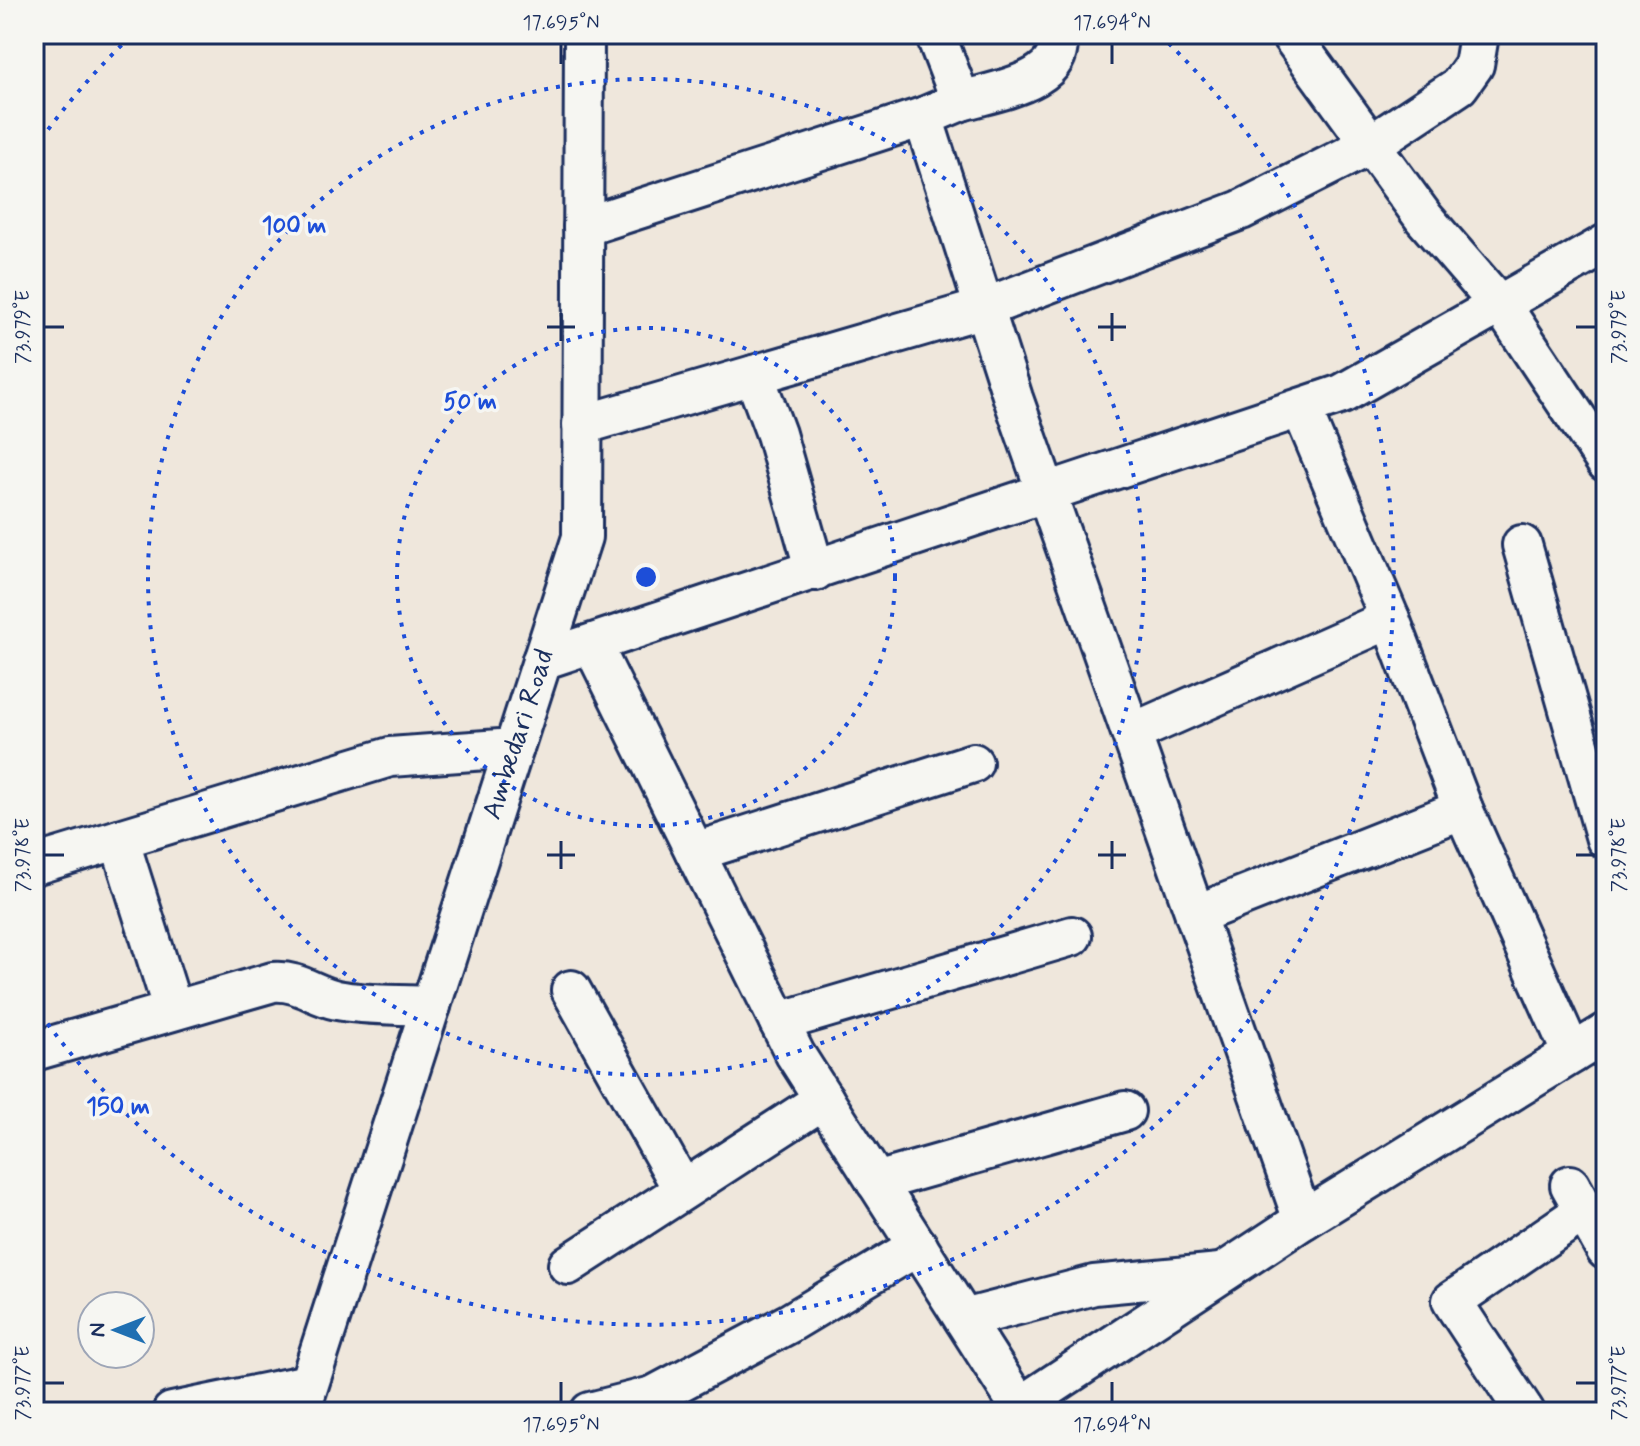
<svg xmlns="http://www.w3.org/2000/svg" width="1640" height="1446" viewBox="0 0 1640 1446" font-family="Mynerve,sans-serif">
<rect width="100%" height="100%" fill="#efe7dc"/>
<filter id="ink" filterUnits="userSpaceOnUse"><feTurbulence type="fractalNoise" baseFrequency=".0125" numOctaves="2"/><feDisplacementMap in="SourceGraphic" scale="16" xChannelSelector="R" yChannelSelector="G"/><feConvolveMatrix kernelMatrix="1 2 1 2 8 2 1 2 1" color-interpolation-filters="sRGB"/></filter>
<g filter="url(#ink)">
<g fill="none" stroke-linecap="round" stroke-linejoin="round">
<!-- minor casing -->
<g stroke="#1b2f5e" stroke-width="44">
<g id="minor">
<path d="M1290,34L1424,218L1508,315L1606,462"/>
<path d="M961,101C994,91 1070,81 1056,34"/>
<path d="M923,117L1013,398L1303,1220"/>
<path d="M583,227L923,117L961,101L935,34"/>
<path d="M754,375L776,434L815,571"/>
<path d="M1301,408L1390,619L1463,809L1572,1054"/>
<path d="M582,425L984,308L1241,210L1370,145L1459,86L1474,65L1478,41L1476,34"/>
<path d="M1522,545L1606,839"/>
<path d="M592,644L795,1054L1023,1412"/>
<path d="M542,660L1342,394L1606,244"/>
<path d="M1132,733L1390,619"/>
<path d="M119,839L173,1010"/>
<path d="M695,852L973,763"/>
<path d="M34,865L390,757L514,748"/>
<path d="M1195,915L1463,809"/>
<path d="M571,990L683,1190"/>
<path d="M779,1022L1072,936"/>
<path d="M34,1051L273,982C299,980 313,995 337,1000C367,1006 400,1004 431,1006"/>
<path d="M876,1182L1125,1111"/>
<path d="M1570,1185L1606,1250"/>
<path d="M568,1265L824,1099"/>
<path d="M964,1319L1094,1285L1220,1273"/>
<path d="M1019,1407L1303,1220L1606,1033"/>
<path d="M172,1412L308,1384"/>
<path id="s1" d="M300,1412L582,537L584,34"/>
<path d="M590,1412L653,1396L788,1324L918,1246"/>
<path d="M1525,1412L1452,1301L1584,1211"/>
</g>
</g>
<!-- minor -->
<use href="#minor" stroke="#f6f6f2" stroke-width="38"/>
</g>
</g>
<!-- ticks -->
<path fill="none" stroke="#1b2f5e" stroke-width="3" d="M561,44V64M1112,44V64M561,313V341M1112,313V341M44,327H64M547,327H575M1098,327H1126M1576,327H1596M561,841V869M1112,841V869M44,855H64M547,855H575M1098,855H1126M1576,855H1596M561,1382V1402M1112,1382V1402M44,1383H64M1576,1383H1596"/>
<!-- distance rings -->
<g fill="none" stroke="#1d4ed8" stroke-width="4" stroke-dasharray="4 8">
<circle cx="646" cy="577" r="249"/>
<circle cx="646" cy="577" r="498"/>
<path d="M34 149A747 747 0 0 1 132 35M1160 35A747 747 0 1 1 34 1005"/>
</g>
<g text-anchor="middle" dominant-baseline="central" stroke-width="7" stroke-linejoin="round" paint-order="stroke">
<!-- street labels -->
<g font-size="28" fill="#1b2f5e" stroke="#f6f6f2">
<text stroke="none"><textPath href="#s1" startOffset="712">Ambedari Road</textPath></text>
</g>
</g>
<circle cx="646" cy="577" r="12" fill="#1d4ed8" stroke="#f6f6f2" stroke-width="4"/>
<g font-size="24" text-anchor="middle" font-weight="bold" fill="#1d4ed8" stroke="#f6f6f2" stroke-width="7" stroke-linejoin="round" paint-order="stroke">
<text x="294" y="233">100 m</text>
<text x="470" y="409">50 m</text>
<text x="118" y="1114">150 m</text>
</g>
<!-- margin -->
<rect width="1640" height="1446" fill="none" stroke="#f6f6f2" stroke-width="88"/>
<!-- north arrow -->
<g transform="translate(116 1330) rotate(270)"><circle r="38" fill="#f6f6f2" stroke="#9ea6b7" stroke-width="2"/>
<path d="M0-6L14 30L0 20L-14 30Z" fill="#1f6fb2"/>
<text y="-12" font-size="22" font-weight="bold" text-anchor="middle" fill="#1b2f5e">N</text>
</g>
<rect x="44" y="44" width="1552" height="1358" fill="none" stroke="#1b2f5e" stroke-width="3"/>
<g font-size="20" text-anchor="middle" fill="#1b2f5e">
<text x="561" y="29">17.695°N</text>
<text x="1112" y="29">17.694°N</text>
<text transform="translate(1618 327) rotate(-90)" y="7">73.979°E</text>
<text transform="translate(22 327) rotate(-90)" y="7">73.979°E</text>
<text transform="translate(1618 855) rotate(-90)" y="7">73.978°E</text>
<text transform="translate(22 855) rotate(-90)" y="7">73.978°E</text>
<text transform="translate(1618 1383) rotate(-90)" y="7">73.977°E</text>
<text transform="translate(22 1383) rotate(-90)" y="7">73.977°E</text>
<text x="561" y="1431">17.695°N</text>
<text x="1112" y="1431">17.694°N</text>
</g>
</svg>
